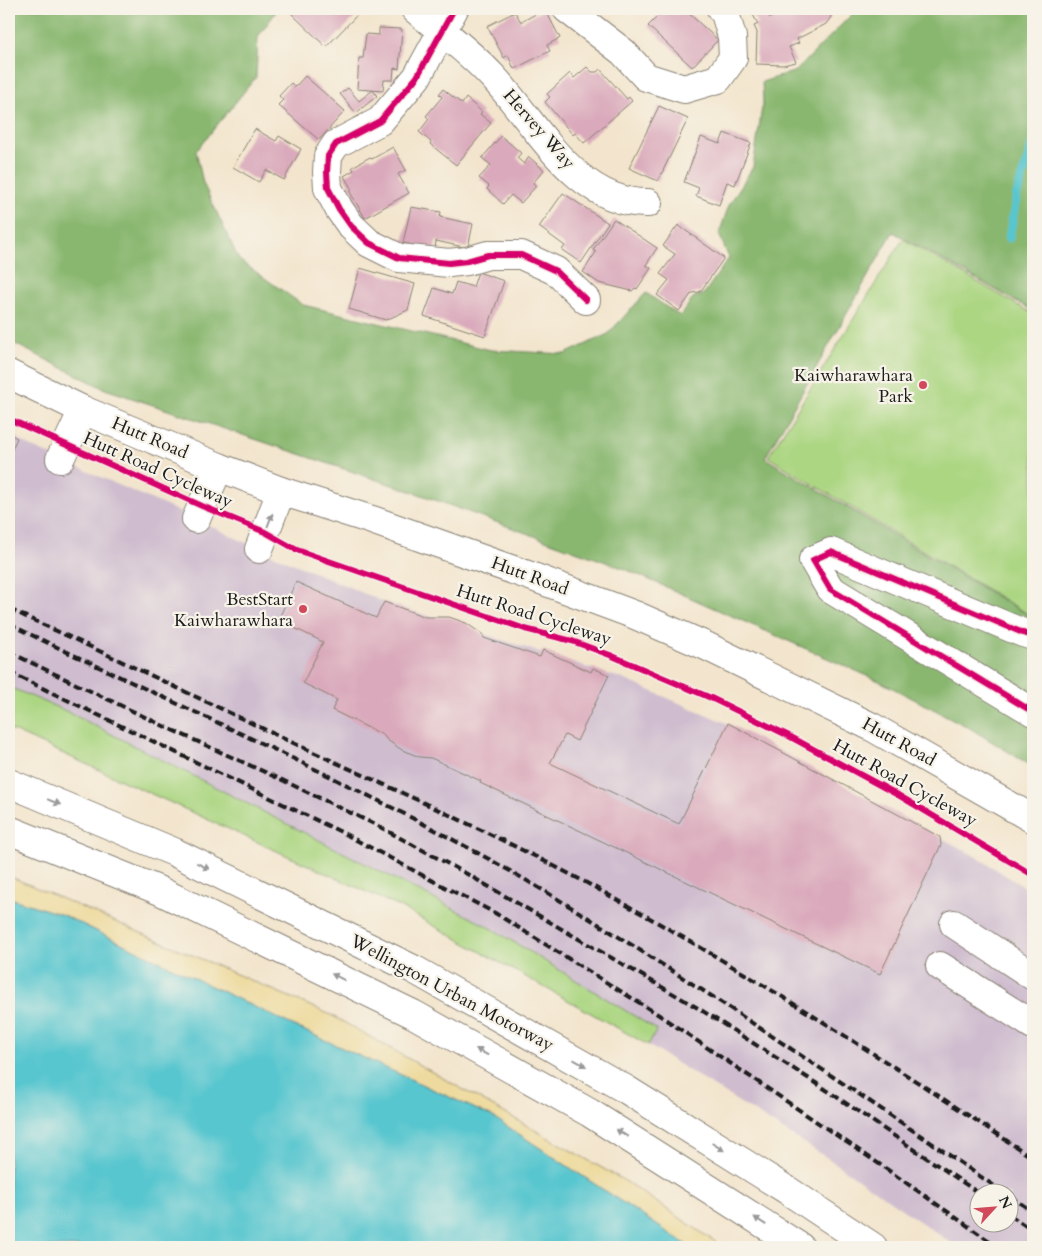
<svg xmlns="http://www.w3.org/2000/svg" width="1042" height="1256" viewBox="0 0 1042 1256" font-family="Cardo,serif">
<rect width="100%" height="100%" fill="#f7f3e8"/>
<filter id="ink" filterUnits="userSpaceOnUse"><feTurbulence type="fractalNoise" baseFrequency=".02" numOctaves="2"/><feDisplacementMap in="SourceGraphic" scale="10" xChannelSelector="R" yChannelSelector="G"/><feConvolveMatrix kernelMatrix="1 2 1 2 8 2 1 2 1" color-interpolation-filters="sRGB"/></filter>
<filter id="wash" filterUnits="userSpaceOnUse"><feTurbulence type="fractalNoise" baseFrequency=".0096" numOctaves="4" result="noise"/><feDisplacementMap in="SourceGraphic" scale="20" xChannelSelector="R" yChannelSelector="G"/><feGaussianBlur stdDeviation="1.12" result="paint"/><feColorMatrix in="noise" values="0 0 0 0 0 0 0 0 0 0 0 0 0 0 0 0 0 1.4 0 .05"/><feComposite in="paint" operator="in"/></filter>
<g filter="url(#wash)">
<rect width="100%" height="100%" fill="#f3e5cd"/>
<!-- industrial -->
<path fill="#cfbdcf" fill-rule="evenodd" d="M9,434L32,447L196,519L259,549L384,602L623,679L731,725L975,856L1033,893V1247H957L826,1157L648,1045L657,1030L491,928L66,711L9,687ZM980,1194H1010V1224H980Z"/>
<!-- green -->
<path fill="#acd682" stroke="#64794f" d="M903,239L1033,314V617L768,457Z
M9,687L66,711L491,928L657,1030L648,1045L402,908L9,729Z"/>
<!-- forest -->
<path fill="#89b770" stroke="#526a46" d="M22,9H278L258,37L256,77L196,151L203,183L239,260L303,305L491,350L565,354L608,334L646,293L680,316L694,297L703,295L729,258L719,234L729,205L753,167L763,101L762,82L796,71L857,9H1033V311L893,232L765,458L1033,618V767L968,727L879,681L625,569L416,493L105,389L9,341V16Z"/>
<!-- sand -->
<path fill="#eeda9e" stroke="#857b5d" d="M9,876L331,1015L625,1181L723,1247H690L493,1117L294,1026L63,915L9,898Z"/>
<!-- water -->
<path fill="#59c6cf" stroke="#3a7176" d="M9,898L63,915L294,1026L493,1117L690,1247H9Z"/>
<g fill="none" stroke-linecap="round" stroke-linejoin="round">
<!-- stream -->
<path stroke="#59c6cf" stroke-width="9" d="M1009,238L1017,194L1033,142"/>
</g>
<g id="blocks">
<!-- building -->
<path fill="#daaabc" d="M295,9H361L362,10L326,47L291,13Z
M545,9L560,38L547,45L550,51L514,69L508,55L504,58L487,26L515,12L521,22Z
M665,9H684L718,40L692,67L648,26Z
M761,9H765L770,18L780,13L778,9H827L831,17L826,24L797,39L799,43L789,47L796,62L783,65L756,64L757,32L754,26L758,24L752,13Z
M379,28L402,29L399,69L394,68L393,80H384L383,91L357,89L359,58H363L366,34L379,35Z
M587,67L592,72H597L600,69L627,99L629,97L632,101L584,143L575,133L573,135L545,102L550,97L547,94L570,73L574,78Z
M305,76L345,111L319,140L278,105L283,100L279,96L291,83L295,87Z
M348,88L359,101L373,90L377,96L356,113L340,94Z
M443,89L462,104L466,98L482,112L480,114L491,123L456,165L430,144L431,142L419,132L429,119L426,116L442,97L439,94Z
M659,106L688,119L658,181L629,168Z
M255,129L276,141L279,136L301,149L284,180L266,170L259,182L233,167Z
M724,133L751,143L735,185L727,182L719,205L696,196L699,188L684,182L701,137L720,144Z
M501,136L521,153L517,158L524,164L529,157L544,170L533,183L536,186L521,203L511,195L503,204L487,189L489,186L479,178L491,165L482,158Z
M393,147L406,170L398,174L409,193L365,218L350,192L352,190L344,176L354,170L352,167L370,157L372,159Z
M563,193L608,223L581,263L562,250L565,246L539,227Z
M411,207L441,212L440,217L473,224L468,248L436,241L435,249L403,243Z
M614,219L657,248L646,265L651,268L637,289L635,288L632,291L599,283L583,272L596,252L593,250Z
M678,225L724,258L700,292L692,293L679,311L657,295L669,280L660,274L675,254L663,246Z
M360,268L415,284L408,310L386,320L349,309Z
M478,272L504,281L485,336L424,316L434,288L452,294L456,282L473,287Z
M9,434L17,438L9,456Z
M296,582L376,618L384,602L426,617H449L466,623L482,634L484,638L540,657L543,650L591,672L593,668L609,675L577,741L565,735L550,763L679,824L728,723L940,837L941,845L880,974L480,783L481,781L431,758L420,757L402,750L387,740L383,735L332,710L337,700L303,683L323,642L278,620Z"/>
</g>
</g>
<g filter="url(#ink)">
<use href="#blocks" fill-opacity="0" stroke="#888074" stroke-width="1"/>
<g fill="none" stroke-linecap="round" stroke-linejoin="round">
<!-- minor casing -->
<g stroke="#888074" stroke-width="30">
<path id="minor" d="M415,9C441,31 469,51 492,76C536,122 575,204 648,203
M454,9L417,77L380,121L336,144L328,156L327,172L328,188L339,209L351,226L369,243L399,258L449,263L467,261L488,255H521L556,271L586,300
M567,9L623,52L646,77L684,89L718,79L733,58L732,37L725,13L721,9
M60,459L83,410
M196,519L219,467
M259,549L281,491
M1033,636L1023,633L831,552L813,560L830,589L1033,712
M954,924L1033,976
M940,966L1033,1025"/>
</g>
<!-- major casing -->
<g stroke="#888074" stroke-width="30">
<path id="major" d="M9,374L83,410L219,467L281,491L372,520L533,577L635,615L706,646L872,727L1033,819"/>
</g>
<!-- highway casing -->
<g stroke="#888074" stroke-width="30">
<path id="highway" d="M9,783L174,852L415,970L627,1090L787,1190L873,1247
M9,830L158,890L413,1014L590,1113L800,1247"/>
</g>
<!-- minor -->
<use href="#minor" stroke="#fff" stroke-width="28"/>
<!-- major -->
<use href="#major" stroke="#fff" stroke-width="28"/>
<!-- highway -->
<use href="#highway" stroke="#fff" stroke-width="28"/>
<!-- rail -->
<path stroke="#1c1c1c" stroke-width="4" stroke-dasharray="8 4" stroke-linecap="butt" d="M9,609C103,652 196,697 289,741C389,787 488,831 585,882C739,966 887,1061 1033,1158
M9,624C159,697 314,764 461,844C548,890 630,944 713,997C811,1062 909,1127 1006,1194
M9,652L170,729L280,779L378,826L467,874L698,1008L819,1085L980,1194
M9,672L343,833L439,884L495,913L659,1015L885,1168L998,1247
M1010,1196L1033,1212
M1010,1215L1033,1231"/>
<!-- cycleway casing -->
<g stroke="#f7f3e8" stroke-width="9">
<path id="cycleway" d="M454,9L417,77L380,121L336,144L328,156L327,172L328,188L339,209L351,226L369,243L399,258L449,263L467,261L488,255H521L556,271L586,300
M9,419L202,506L265,532L297,550L525,629L572,641L610,655L711,698L787,735L898,795L1033,875
M1033,636L1023,633L831,552L813,560L830,589L1033,712"/>
</g>
<!-- cycleway -->
<use href="#cycleway" stroke="#d6006c" stroke-width="6"/>
</g>
<!-- one-way arrows -->
<defs><path id="oneway-solid" d="M-6-.8H1V-3.2L6.5 0L1 3.2V.8H-6Z" transform="scale(1.25)"/></defs>
<g fill="#999">
<use href="#oneway-solid" transform="translate(270 520) rotate(-69)"/>
<use href="#oneway-solid" transform="translate(54 802) rotate(23)"/>
<use href="#oneway-solid" transform="translate(203 866) rotate(26)"/>
<use href="#oneway-solid" transform="translate(338 977) rotate(-154)"/>
<use href="#oneway-solid" transform="translate(482 1052) rotate(-151)"/>
<use href="#oneway-solid" transform="translate(580 1063) rotate(29)"/>
<use href="#oneway-solid" transform="translate(622 1133) rotate(-148)"/>
<use href="#oneway-solid" transform="translate(718 1147) rotate(32)"/>
<use href="#oneway-solid" transform="translate(760 1221) rotate(-147)"/>
</g>
</g>
<!-- markers -->
<g fill="#d1495b" stroke="#f7f3e8" stroke-width="2">
<circle cx="923" cy="385" r="5"/>
<circle cx="303" cy="609" r="5"/>
</g>
<g text-anchor="middle" dominant-baseline="central" stroke-width="4.5" stroke-linejoin="round" paint-order="stroke">
<!-- street labels -->
<g font-size="18" fill="#1c1c1c" stroke="#f7f3e8">
<text transform="translate(539 129) rotate(49)">Hervey Way</text>
<text transform="translate(150 438) rotate(23)">Hutt Road</text>
<text transform="translate(158 470) rotate(24)">Hutt Road Cycleway</text>
<text transform="translate(530 576) rotate(20)">Hutt Road</text>
<text transform="translate(534 615) rotate(18)">Hutt Road Cycleway</text>
<text transform="translate(899 742) rotate(29)">Hutt Road</text>
<text transform="translate(905 783) rotate(29)">Hutt Road Cycleway</text>
<text transform="translate(452 993) rotate(28)">Wellington Urban Motorway</text>
</g>
<!-- poi labels -->
<g font-size="18" fill="#1c1c1c" stroke="#f7f3e8" text-anchor="end">
<text x="913" y="375">Kaiwharawhara<tspan x="913" dy="21">Park</tspan></text>
<text x="293" y="599">BestStart<tspan x="293" dy="21">Kaiwharawhara</tspan></text>
</g>
</g>
<!-- margin -->
<rect width="1042" height="1256" fill="none" stroke="#f7f3e8" stroke-width="30"/>
<!-- north arrow -->
<g transform="translate(994 1208) rotate(64)"><circle r="24" fill="#f7f3e8" stroke="#9f9d96"/>
<path d="M0-4L9 19L0 12L-9 19Z" fill="#d1495b"/>
<text y="-8" font-size="14" font-weight="bold" text-anchor="middle" fill="#1c1c1c">N</text>
</g>
</svg>
